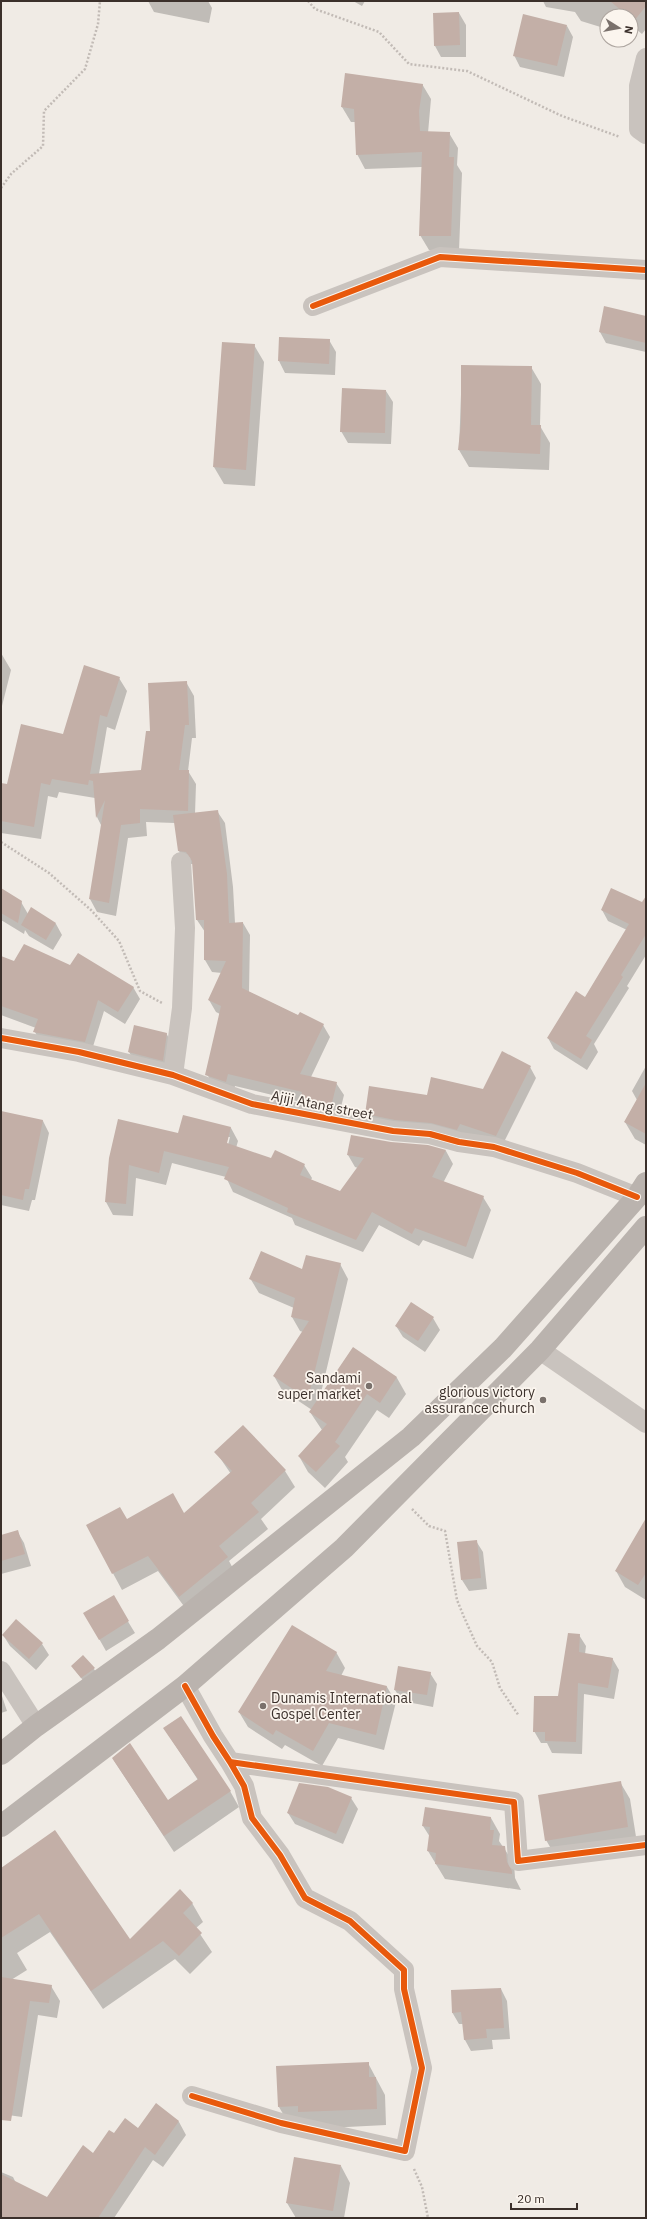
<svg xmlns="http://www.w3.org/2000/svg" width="647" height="2219" viewBox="0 0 647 2219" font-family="'IBM Plex Sans',sans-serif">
<rect width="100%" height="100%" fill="#f0ebe5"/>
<!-- shadow -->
<path fill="#0003" fill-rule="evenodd" d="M148,1H208L212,8L209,23L154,12Z
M353,1H365L362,6Z
M543,1H646V29L642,34L631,25V16H607V29L581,21L575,12L546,7Z
M459,13L466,25V57H441L435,46Z
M567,26L573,37L564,77L520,67L514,55Z
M422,84L431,99L428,133H449L458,148L457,165L462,173L459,251L429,250L420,235L422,167L365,169L357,154L355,122H351L342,107Z
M646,317V352L606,343L600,332Z
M280,338L329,340L336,352L335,375L285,373L279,361Z
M223,343L254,345L264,362L255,486L224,484L214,467Z
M462,366L531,367L541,384L540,426L550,443L549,470L469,467L459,450Z
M386,391L393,402L391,444L348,443L341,431Z
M1,653L11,670L1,710Z
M119,678L127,691L115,730L107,727L99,774L142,771L151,732L186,682L194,696L196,738H192L188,771L196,784L195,814L217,811L225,823L233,887L235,923H243L250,935L249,992L299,1016L323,1025L330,1037L311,1077L336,1083L344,1095L338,1119L308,1114L301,1102L235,1086L233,1094L214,1087L207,1074L220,1014L216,1012L209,1000L222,973L212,972L205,960V932L197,920L194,864H186L179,851L175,823L146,822L147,836L128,838L116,916L97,912L90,899L102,827L97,817L95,798L59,792L57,798L48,796L41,839L1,833V784L8,785L63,735Z
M1,889L21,902L28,914L56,924L62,935L53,950L29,936L25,930L24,934L1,920Z
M646,905V955L627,986L629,988L594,1044L598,1052L587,1070L554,1049L548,1038L585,998L627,930L608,921L602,910Z
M1,957L14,962L71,966L133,987L140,999L125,1024L104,1011L91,1053L41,1044L35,1032L36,1028L1,1015Z
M166,1033L173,1045L170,1072L136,1064L129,1052Z
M646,1066V1145L635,1139L625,1122L637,1100L632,1091Z
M530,1067L536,1078L502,1146L372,1125L366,1114L428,1096L483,1090Z
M1,1112L43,1121L49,1133L35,1200H32L29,1211L1,1205Z
M231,1128L238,1141L236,1148L272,1159L304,1165L312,1178L311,1180L341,1192L358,1168L355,1167L348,1155L391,1143L428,1146L446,1151L453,1164L443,1183L483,1197L491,1210L473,1259L423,1240L419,1246L379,1225L363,1252L295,1225L292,1218L233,1192L226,1177L172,1163L166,1185L136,1178L133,1216L113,1215L106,1202L110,1158L179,1135ZM228,1137H230L227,1149L225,1148Z
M340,1264L348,1279L320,1397L353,1348L397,1378L406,1394L389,1418L377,1410L345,1457L348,1462L325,1488L308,1472L299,1456L322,1430L310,1412L312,1410L282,1390L274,1376L303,1332L300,1331L292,1317L294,1308L259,1293L250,1278Z
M433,1318L440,1330L425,1352L403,1337L396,1326Z
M243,1426L285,1471L295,1487L261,1519L268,1529L229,1561L236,1574L189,1613L158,1571L122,1590L87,1525L184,1514L231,1474L216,1452Z
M646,1520V1600L625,1587L616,1571Z
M17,1531L24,1543L31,1566L1,1574V1536Z
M476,1541L483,1552L487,1589L469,1591L462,1580Z
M113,1597L135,1633L106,1651L85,1614Z
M3,1635L42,1644L49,1655L36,1670L10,1646Z
M579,1635L586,1646L585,1654L612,1658L619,1670L614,1699L584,1694L582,1754L552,1753L547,1743H541L534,1731L559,1697Z
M336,1652L345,1668L341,1676L387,1687L396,1702L384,1750L338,1738L322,1766L285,1745L282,1749L248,1727L239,1712Z
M83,1656L98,1674L85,1683L72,1666Z
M430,1673L437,1684L433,1707L402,1701L395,1690Z
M1,1693L7,1711L1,1713Z
M164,1728L230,1791L239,1807L174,1852L113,1759L168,1801L198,1780Z
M620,1782L630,1799L637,1843L556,1857L546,1840Z
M351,1798L358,1809L343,1844L295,1824L288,1813Z
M491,1818L500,1834L499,1841L514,1863L515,1878L521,1890L445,1879L428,1851L430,1837L423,1826Z
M1,1877L130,1940L192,1903L203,1922L196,1928L212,1952L190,1974L175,1959L103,2009L50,1932L17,1953L27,1970L11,1980L51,1986L60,2001L57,2018L38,2015L22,2117L1,2114Z
M501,1989L507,2001L510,2039L492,2040L493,2049L471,2051L465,2040L463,2024H459L452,2012Z
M368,2063L385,2095L386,2125L308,2129L289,2124L279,2107Z
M156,2105L179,2122L186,2135L163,2167L153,2160L114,2218H1V2172L13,2177L16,2183L48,2198L114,2135L138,2129Z
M341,2166L350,2183L344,2218H296L287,2203Z"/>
<!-- building -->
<path fill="#c3afa7" d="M610,1H646V6L634,21L631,16H628Z
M459,12L460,45L434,46L433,13Z
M523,14L567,25L557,66L513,56Z
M345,73L423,84L419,111L420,131L450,132L449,157H454L451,236H419L422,152L356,155L354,109L341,107Z
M604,306L646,316V343L599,332Z
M279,337L330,339L329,364L278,361Z
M222,342L255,344L246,470L213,467Z
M461,365L532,366L531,425H541L540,454L458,450L461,423Z
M342,388L386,390L385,433L340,432Z
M84,665L120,677L107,717L100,715L90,774L141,770L146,731H150L148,683L187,681L189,725H185L179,770H189L188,811L140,809V823L121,825L109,903L89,899L105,800L96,818L93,781L89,780L88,785L52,779L50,785L41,783L34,827L1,821V783L7,784L21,724L63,734Z
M218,810L227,874L229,923L243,922L242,988L298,1015L300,1012L324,1024L300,1074L337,1082L331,1107L300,1101L302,1092L228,1074L226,1082L205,1075L221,1006L208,1000L226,961L204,960V920H196L192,861L186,852L178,851L173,815Z
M1,888L22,901L18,923L1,913Z
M611,888L642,902L646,896V934L621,975L623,977L586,1036L592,1040L581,1059L547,1038L576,991L585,997L629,924L601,910Z
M31,907L56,923L46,940L21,925Z
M24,944L70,965L78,953L134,987L118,1012L98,1000L85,1042L33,1032L38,1019L1,1006V956L14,961Z
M134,1025L167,1033L163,1061L128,1052Z
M502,1051L531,1066L496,1136L460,1124L457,1130L431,1123L395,1120L365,1114L369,1086L427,1095L431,1077L483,1089Z
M646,1083V1134L624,1122Z
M1,1111L43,1120L29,1189H25L23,1200L1,1195Z
M183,1115L231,1127L227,1143L271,1158L275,1150L305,1164L300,1175L340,1191L364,1158L347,1155L351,1135L391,1142L428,1145L446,1150L432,1177L484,1196L466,1247L415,1228L412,1234L372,1212L356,1240L287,1212L288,1208L224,1179L229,1167L164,1151L159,1173L129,1165L126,1204L105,1202L109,1158L118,1119L178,1133Z
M261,1251L302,1269L306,1255L341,1263L308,1399L273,1376L309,1321L291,1317L295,1298L249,1279Z
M411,1302L434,1317L418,1341L395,1326Z
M353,1347L397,1377L380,1403L367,1394L335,1442L340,1446L316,1472L298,1456L327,1424L309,1412Z
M243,1425L286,1470L251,1503L259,1512L219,1546L228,1557L179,1597L148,1556L112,1574L86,1525L120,1507L127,1519L173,1493L184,1513L232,1471L214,1452Z
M646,1518V1573L638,1585L615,1571Z
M18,1530L25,1554L1,1561V1535Z
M477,1540L481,1578L461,1580L457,1542Z
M114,1595L129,1621L99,1640L83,1613Z
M16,1619L43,1643L29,1659L2,1635Z
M292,1625L337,1652L326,1671L387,1686L376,1735L329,1723L313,1751L276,1730L273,1735L238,1712Z
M568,1633L580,1634L579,1652L613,1658L608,1688L578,1683L576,1742L545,1741V1732H533L534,1696H558Z
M83,1655L95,1668L81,1678L71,1666Z
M398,1666L431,1672L427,1695L394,1690Z
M181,1716L231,1791L164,1836L112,1758L130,1743L168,1800L198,1779L163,1728Z
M621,1781L628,1827L545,1841L538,1795Z
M299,1783L328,1787L352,1797L336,1834L287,1813Z
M425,1807L491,1817L490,1830H494L492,1845L505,1846L507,1862L512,1871V1874L435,1864L436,1853L427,1851L430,1827L422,1826Z
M55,1830L130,1939L180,1889L193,1903L183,1913L202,1933L179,1956L163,1941L91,1991L39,1914L1,1938V1868Z
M1,1977L52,1985L49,2003L30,2001L11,2121L1,2120Z
M501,1988L504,2028L486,2029L487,2038L464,2040L461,2012L452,2013L451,1990Z
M369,2062V2077H376L377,2109L298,2112V2106L278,2107L276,2066Z
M156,2103L179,2121L155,2155L145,2147L98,2218H1V2174L47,2197L83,2145L93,2153L109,2130L114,2133L125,2118L138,2128Z
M294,2157L341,2165L333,2211L286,2203Z"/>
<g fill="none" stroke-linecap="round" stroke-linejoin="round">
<!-- path -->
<path stroke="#c2bbb6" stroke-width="2.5" stroke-dasharray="2 2" stroke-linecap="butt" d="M308,1L315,9L379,32L409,64L467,71L562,116L620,137
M1,188L11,174L43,146L44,111L85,69L98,24L100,1
M1,842L49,873L91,910L119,941L140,991L162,1003
M412,1509L429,1526L445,1531L457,1600L464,1617L477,1646L492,1662L500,1688L519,1716
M414,2169L422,2187L428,2218"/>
<!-- street -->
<path stroke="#c9c3be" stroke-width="20" d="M646,58L639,86V129L646,134
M313,306L440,257L646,270
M1,1038L79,1052L173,1075L252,1104L393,1131L430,1134L459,1142L494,1147L577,1173L637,1197
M173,1075L182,1008L185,928L181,862
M540,1350L646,1423
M1,1671L36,1726
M185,1686L213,1736L230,1762L514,1802L518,1861L646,1845
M192,2096L281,2123L405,2151L422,2068L404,1989V1970L350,1921L305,1898L280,1855L252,1818L244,1786L230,1762"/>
<!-- secondary -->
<path stroke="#bab3ae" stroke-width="22" d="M1,1754L36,1726L158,1639L411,1437L503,1348L637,1197L646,1183
M1,1826L185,1686L344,1548L540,1350L646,1227"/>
<!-- cycleway casing -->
<g stroke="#fbf5ee" stroke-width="8">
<path id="cycleway" d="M313,306L440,257L646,270
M1,1038L79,1052L173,1075L252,1104L393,1131L430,1134L459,1142L494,1147L577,1173L637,1197
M185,1686L213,1736L230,1762L514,1802L518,1861L646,1845
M192,2096L281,2123L405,2151L422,2068L404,1989V1970L350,1921L305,1898L280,1855L252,1818L244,1786L230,1762"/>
</g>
<!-- cycleway -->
<use href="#cycleway" stroke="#e8590c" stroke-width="6"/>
</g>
<!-- markers -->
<g fill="#7a716c" stroke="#fbf5ee" stroke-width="1.5">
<circle cx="369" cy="1386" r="4"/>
<circle cx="543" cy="1400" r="4"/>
<circle cx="263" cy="1706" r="4"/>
</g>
<g text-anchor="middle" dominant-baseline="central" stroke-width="3.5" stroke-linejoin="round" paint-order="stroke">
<!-- street labels -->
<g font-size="14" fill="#3b302b" stroke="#fbf5ee">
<text transform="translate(322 1105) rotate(11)">Ajiji Atang street</text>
</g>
<!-- poi labels -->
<g font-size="14" fill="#3b302b" stroke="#fbf5ee" text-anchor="end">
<text x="361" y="1378">Sandami<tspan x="361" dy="16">super market</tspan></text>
<text x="535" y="1392">glorious victory<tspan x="535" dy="16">assurance church</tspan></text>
<text x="271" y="1698" text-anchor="start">Dunamis International<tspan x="271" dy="16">Gospel Center</tspan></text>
</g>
</g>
<!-- border -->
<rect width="647" height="2219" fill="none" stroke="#3b302b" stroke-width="4"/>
<!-- north arrow -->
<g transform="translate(619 28) rotate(101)"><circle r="19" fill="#fbf5ee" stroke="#aea6a0"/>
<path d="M0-3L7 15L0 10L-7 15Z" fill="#7a716c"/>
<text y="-6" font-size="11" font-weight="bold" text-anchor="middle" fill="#3b302b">N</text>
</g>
<!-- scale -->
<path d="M511 2203v6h66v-6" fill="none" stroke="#3b302b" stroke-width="2"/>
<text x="517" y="2203" font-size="12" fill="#3b302b" stroke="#fbf5ee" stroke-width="3" paint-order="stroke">20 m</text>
</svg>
